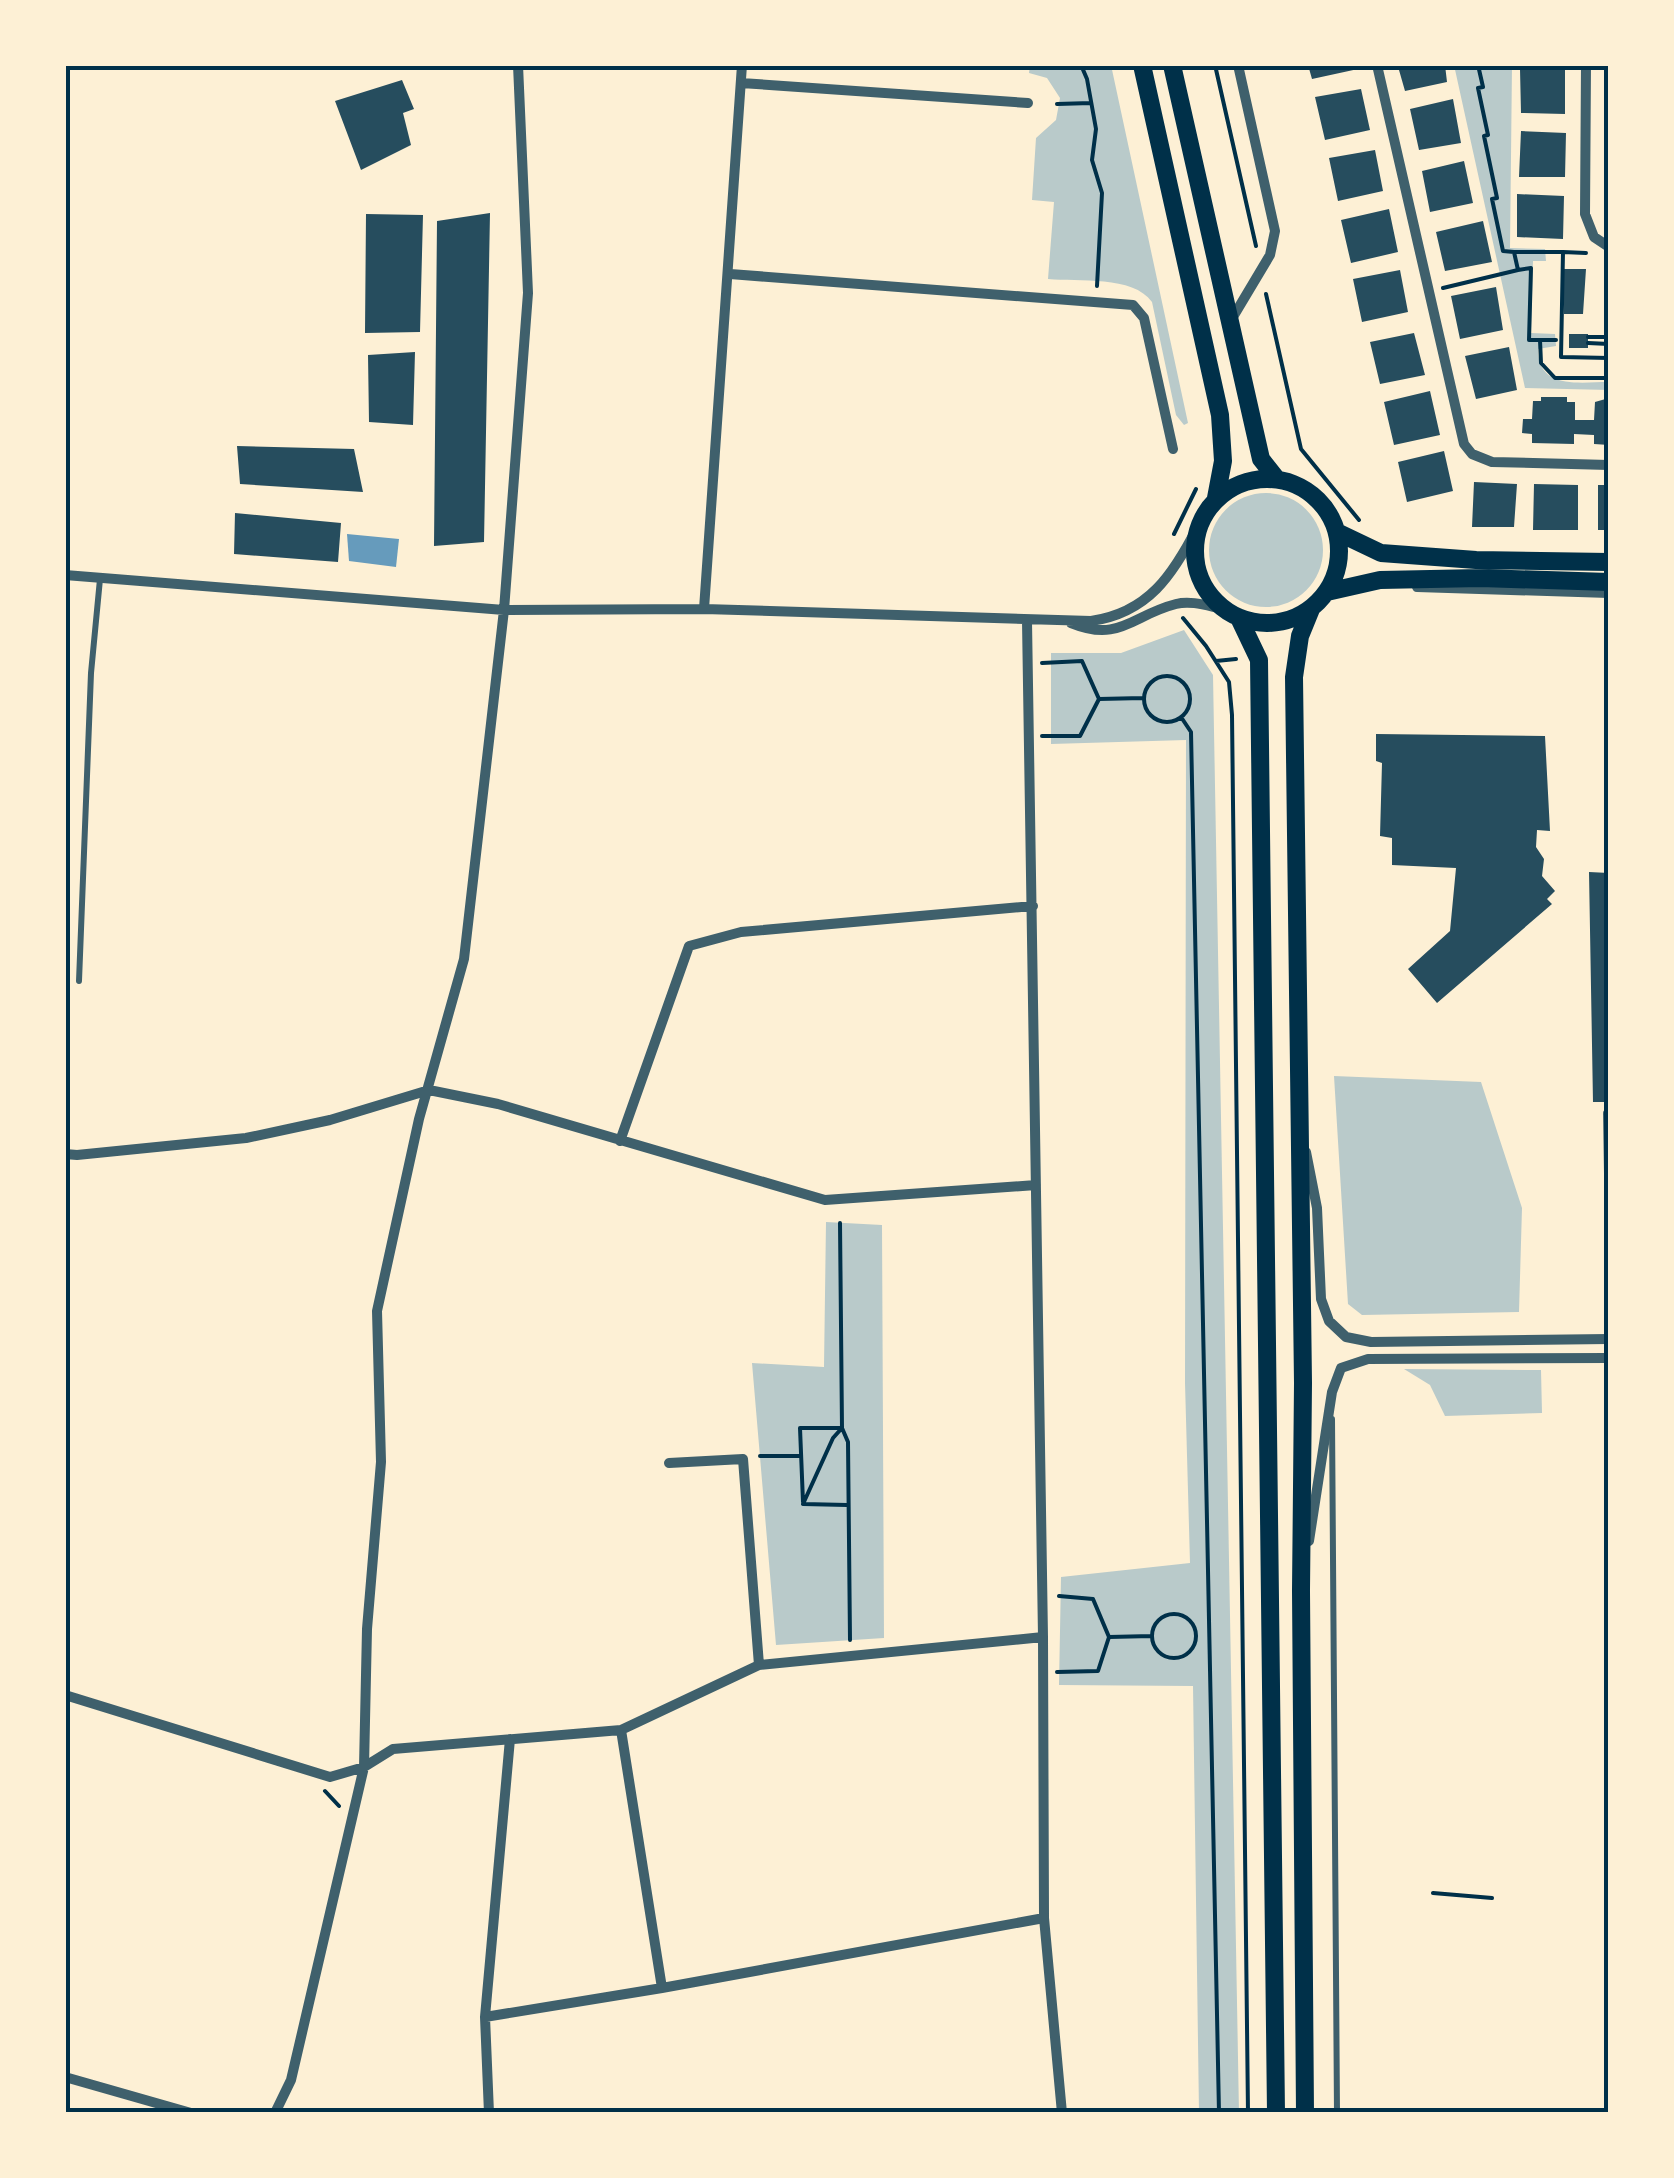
<svg xmlns="http://www.w3.org/2000/svg" width="1674" height="2178" viewBox="0 0 1674 2178" font-family="'Space Grotesk',sans-serif">
<rect width="100%" height="100%" fill="#fdf0d5"/>
<!-- green -->
<path fill="#b9caca" d="M1030,65H1111L1188,423L1184,425L1176,415L1152,302C1133,275 1078,282 1048,279L1054,202L1032,200L1036,138L1056,120L1060,98L1047,78L1029,73Z
M1454,65H1512L1510,248L1545,249L1546,261H1533L1531,333L1555,334L1556,346L1538,349C1538,390 1579,382 1609,382V390L1525,388Z
M1209 550a57 57 0 1 1 114 0a57 57 0 1 1-114 0Z
M1184,630L1213,675L1239,2113H1199L1193,1686L1059,1685L1061,1577L1190,1563L1185,1383L1186,740L1051,744V653H1121Z
M1334,1076L1481,1082L1522,1208L1519,1312L1362,1315L1348,1304Z
M826,1222L882,1225L884,1638L776,1645L752,1363L824,1367Z
M1404,1369L1541,1370L1542,1413L1445,1416L1430,1385Z"/>
<!-- water -->
<path fill="#669bbc" d="M347,534L399,539L396,567L349,561Z"/>
<!-- building -->
<path fill="#264d5e" d="M1308,65H1357L1358,69L1312,79Z
M1419,65H1445L1447,82L1405,91L1399,70Z
M1520,69L1565,70V114L1521,113Z
M402,80L414,109L403,113L411,145L361,170L335,101Z
M1361,89L1370,130L1325,140L1315,97Z
M1453,99L1461,143L1419,150L1410,109Z
M1521,131L1566,133L1565,177H1519Z
M1375,150L1383,191L1338,201L1329,158Z
M1464,161L1473,203L1430,212L1422,171Z
M1517,194L1564,196L1563,239L1517,237Z
M1389,209L1398,252L1351,263L1341,220Z
M490,213L484,542L434,546L437,221Z
M366,214L423,215L420,332L365,333Z
M1483,221L1492,262L1445,271L1436,232Z
M1564,269H1586L1583,314H1564Z
M1400,270L1408,312L1362,322L1353,279Z
M1496,287L1503,330L1460,339L1451,296Z
M1414,333L1425,375L1380,384L1370,342Z
M1569,334H1588V348H1569Z
M1509,347L1517,390L1476,399L1465,356Z
M415,352L413,425L369,422L368,355Z
M1430,391L1440,435L1394,445L1384,402Z
M1541,397H1567V402H1575V420H1594L1595,402L1609,398V445L1594,444V435L1574,434V444L1532,443V434L1522,433L1523,419H1532L1533,401H1541Z
M237,446L354,449L363,492L240,484Z
M1444,451L1453,491L1407,502L1398,462Z
M1474,482L1517,484L1514,527H1472Z
M1534,484L1578,485V530H1533Z
M1598,485H1609V530H1598Z
M235,513L341,523L338,562L234,554Z
M1376,734L1545,736L1550,831L1537,830L1536,847L1544,859L1542,876L1555,891L1547,899L1552,904L1437,1003L1408,969L1450,931L1456,868L1392,865V838L1380,836L1382,763L1376,761Z
M1589,872L1609,873V1102H1593Z"/>
<g fill="none" stroke-linecap="round" stroke-linejoin="round">
<!-- path -->
<path stroke="#003049" stroke-width="4" d="M1081,65L1087,79L1096,129L1092,160L1102,193L1097,286
M1215,65L1256,246
M1057,104L1091,103
M1514,252H1563
M1586,253L1563,252L1561,357L1609,358
M1518,270L1531,268L1529,340H1556
M1443,288L1518,270L1514,252L1503,251L1492,199L1497,198L1484,136L1488,135L1478,88L1483,87L1478,65
M1266,294L1301,449L1359,520
M1588,337H1609
M1540,340L1541,363L1555,378H1609
M1588,343L1609,344
M1174,534L1196,489
M1183,618L1206,646L1229,682L1232,715L1248,2113
M1216,661L1236,659
M1042,663L1082,661L1099,699L1143,698
M1144 699a23 23 0 1 1 46 0a23 23 0 1 1-46 0Z
M1181,717L1191,732L1219,2113
M1042,736H1080L1099,699
M840,1223L842,1428L848,1442L850,1640
M842,1428L833,1438L803,1504L847,1505
M760,1456H800
M803,1502L800,1428H842
M1059,1596L1093,1599L1109,1637
M1152 1636a22 22 0 1 1 44 0a22 22 0 1 1-44 0Z
M1057,1672L1098,1671L1109,1637L1152,1636
M325,1791L339,1806
M1433,1893L1492,1898"/>
<!-- service -->
<path stroke="#3f606c" stroke-width="6" d="M79,981L91,673L100,579
M1608,1234L1606,1113H1609
M1332,1419L1337,2113"/>
<!-- minor -->
<path stroke="#3f606c" stroke-width="10" d="M1377,65L1464,444L1472,454L1492,462L1609,465
M1586,65L1585,214L1594,237L1609,247
M741,83L1028,103
M730,274L1133,305L1144,318L1173,449
M1230,322L1270,255L1275,231L1238,65
M65,575L504,610L704,609L1091,621C1148,613 1173,575 1198,526
M1417,587L1609,593
M704,609L742,65
M1027,621L1043,1637L1044,1918L1062,2113
M1071,623C1120,643 1132,615 1176,604C1191,600 1208,606 1223,609
M620,1141L689,946L741,932L1033,906
M1306,1152L1317,1208L1321,1299L1329,1321L1346,1337L1371,1342L1609,1339
M65,1154L77,1155L246,1138L330,1120L429,1090L498,1104L825,1200L1036,1185
M669,1463L743,1459L759,1665
M1309,1541L1332,1392L1341,1368L1368,1359L1609,1358
M65,1695L330,1777L364,1767L393,1749L621,1730L759,1665L1043,1637
M621,1730L662,1988
M485,2017L662,1988L1044,1918
M65,2077L191,2113
M275,2113L291,2080L364,1767L367,1629L381,1462L377,1311L419,1119L464,959L504,610L528,293L518,65
M489,2113L485,2017L510,1739"/>
<!-- secondary -->
<path stroke="#003049" stroke-width="18" d="M1142,65L1220,415L1223,461L1216,498
M1172,65L1261,459L1276,478
M1195 551a72 72 0 1 1 144 0a72 72 0 1 1-144 0Z
M1337,532L1381,553L1476,560L1609,562
M1327,592L1380,580L1481,578L1609,582
M1239,618L1259,660L1276,2113
M1305,2113L1301,1591L1303,1383L1294,677L1300,636L1311,609"/>
</g>
<!-- border -->
<rect width="1674" height="2178" fill="none" stroke="#fdf0d5" stroke-width="135"/>
<rect x="68" y="68" width="1538" height="2042" fill="none" stroke="#003049" stroke-width="4"/>
</svg>
